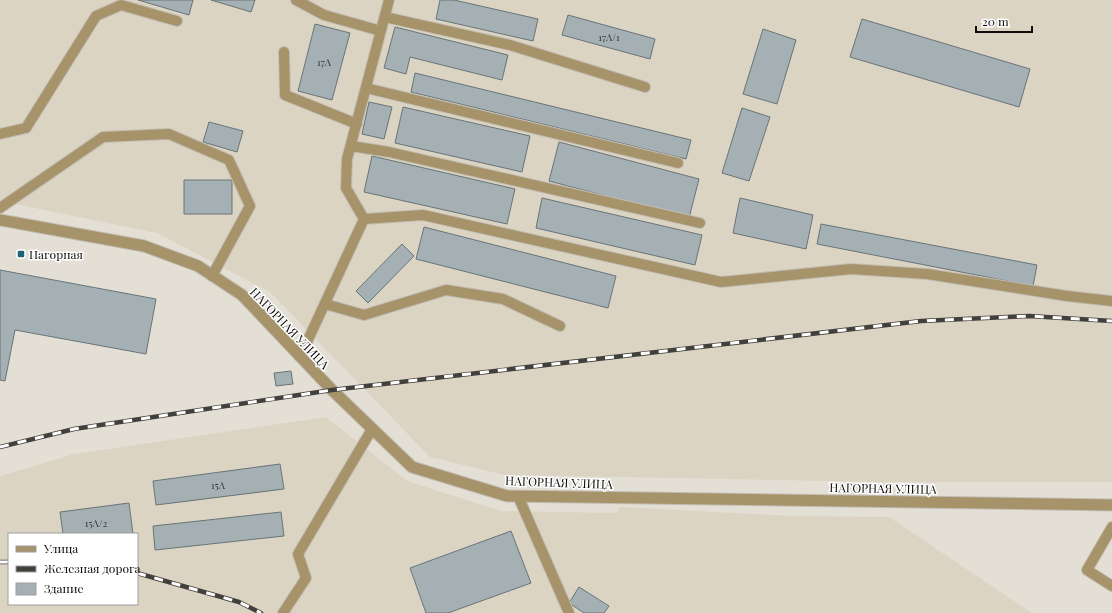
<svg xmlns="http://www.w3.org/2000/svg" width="1112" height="613" viewBox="0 0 1112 613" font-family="'Playfair Display',serif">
<rect width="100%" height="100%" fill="#e4dfd5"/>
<!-- built -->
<path fill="#dcd4c3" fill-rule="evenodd" d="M0,0H1112V482H883L504,475L430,457L270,292L157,233L0,201Z
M326,417L407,481L501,511L616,513L620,507L794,516L889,517L1032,613H0V476L74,454ZM9,534H137V604H9Z"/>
<!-- building -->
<path fill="#a4b0b4" stroke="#687478" d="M138,0H193L189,15Z
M211,0H255L251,12Z
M440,0H454L538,19L533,41L436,19Z
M568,15L655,39L650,59L562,35Z
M862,19L1030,69L1019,107L850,57Z
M315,24L350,33L332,100L298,91Z
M395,27L508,55L502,80L410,57L406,74L384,68Z
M763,29L796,40L777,104L743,94Z
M415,73L691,140L686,159L411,92Z
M369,102L392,107L384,139L362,134Z
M403,107L530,136L522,172L395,143Z
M742,108L770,117L749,181L722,173Z
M209,122L243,131L237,152L203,142Z
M559,142L699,179L689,218L549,181Z
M372,156L515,189L507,224L364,192Z
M184,180H232V214H184Z
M542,198L702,235L695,265L536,228Z
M740,198L813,215L806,249L733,233Z
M821,224L1037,265L1033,286L817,244Z
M424,227L616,276L608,308L416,259Z
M402,244L414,256L368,303L356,291Z
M0,270L156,299L146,354L15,330L5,381L0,380Z
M291,371L293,384L276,386L274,373Z
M280,464L284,489L156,505L153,481Z
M129,503L133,534H63L60,512Z
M281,512L284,536L155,550L153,526Z
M511,531L531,583L448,613H426L410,568Z
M579,587L609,606L604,613H584L569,603Z"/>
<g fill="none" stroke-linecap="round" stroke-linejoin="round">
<!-- service casing -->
<g stroke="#c2bdb4" stroke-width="12">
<path id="service" d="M296,0L324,15L381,31
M385,17L510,45L645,87
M284,52L285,95L357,124
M366,88L678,163
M0,134L26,128L96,16L121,5L177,21
M351,146L389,152L700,223
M0,208L103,137L169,134L229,160L250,206L212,276
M364,219L423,215L721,282L851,269L927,274L1067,296L1112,301
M325,304L364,315L446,290L503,299L560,326
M300,357L364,219L346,188L347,159L389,0
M518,496L569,613
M1112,527L1087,570L1112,586
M283,613L306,578L298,554L372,429"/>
</g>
<!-- minor casing -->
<g stroke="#c2bdb4" stroke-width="13">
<path id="minor" d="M0,220L144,246L198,266L242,295L332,390L412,467L507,496L1112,505"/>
</g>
<!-- service -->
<use href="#service" stroke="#a7936a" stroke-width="10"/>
<!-- minor -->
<use href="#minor" stroke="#a7936a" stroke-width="11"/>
<!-- rail casing -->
<g stroke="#42403b" stroke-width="4.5">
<path id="rail" d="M0,447L74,429L332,390L921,321L1029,316L1112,321
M0,562H9
M137,573L239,602L261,613"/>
</g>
<!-- rail -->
<use href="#rail" stroke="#fff" stroke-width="3" stroke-dasharray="9" stroke-linecap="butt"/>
</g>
<!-- markers -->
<rect fill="#206275" stroke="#fff" stroke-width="1.5" x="17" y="250" width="8" height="8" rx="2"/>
<g text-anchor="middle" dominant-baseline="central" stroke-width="3" stroke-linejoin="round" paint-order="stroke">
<!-- number labels -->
<g font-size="10" fill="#343634">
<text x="609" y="37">17А/1</text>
<text x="324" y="62">17А</text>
<text x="218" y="485">15А</text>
<text x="96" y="523">15А/2</text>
</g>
<!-- poi labels -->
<g font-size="12" fill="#0e0d09" stroke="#fff" text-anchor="start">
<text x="29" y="254">Нагорная</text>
</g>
<!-- street labels -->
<g font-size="12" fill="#0e0d09" stroke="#fff">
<text transform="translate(290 328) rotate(46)">НАГОРНАЯ УЛИЦА</text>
<text transform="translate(559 482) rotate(2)">НАГОРНАЯ УЛИЦА</text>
<text transform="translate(883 488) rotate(1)">НАГОРНАЯ УЛИЦА</text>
</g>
</g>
<!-- legend -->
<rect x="8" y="533" width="130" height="72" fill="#ffffff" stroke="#9f9e9d"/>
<rect x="16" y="546" width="20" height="6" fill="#a7936a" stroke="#9f9e9d"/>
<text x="44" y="553" font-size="12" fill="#0e0d09">Улица</text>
<rect x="16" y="566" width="20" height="6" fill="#42403b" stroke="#9f9e9d"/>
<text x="44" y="573" font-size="12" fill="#0e0d09">Железная дорога</text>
<rect x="16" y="583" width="20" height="12" fill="#a4b0b4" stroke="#9f9e9d"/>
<text x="44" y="593" font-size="12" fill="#0e0d09">Здание</text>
<!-- scale -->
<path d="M976 26v6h56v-6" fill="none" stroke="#0e0d09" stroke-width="2"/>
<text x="982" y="26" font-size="12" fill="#0e0d09" stroke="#ffffff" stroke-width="3" paint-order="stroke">20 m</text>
</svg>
